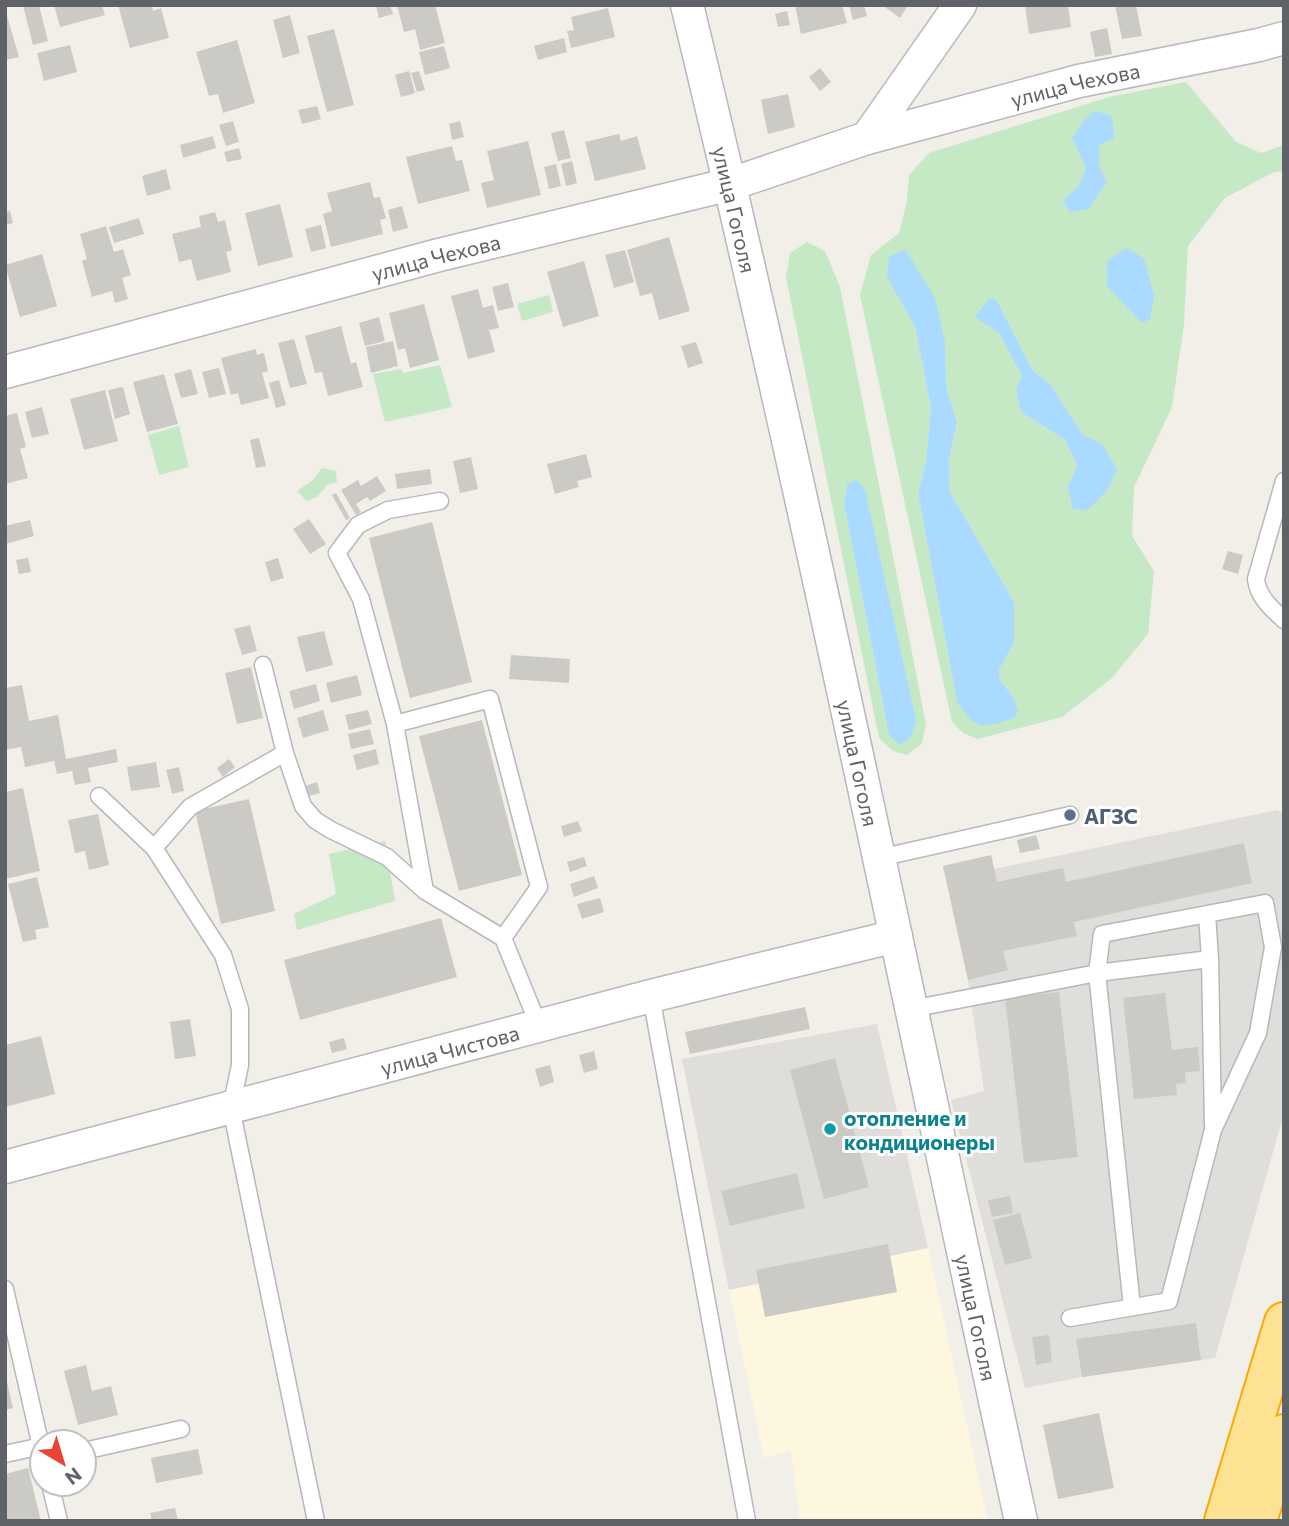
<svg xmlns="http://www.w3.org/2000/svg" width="1289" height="1526" viewBox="0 0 1289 1526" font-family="Commissioner,sans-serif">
<rect width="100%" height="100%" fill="#f1efe8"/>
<!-- commercial -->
<path fill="#fef7e0" d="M928,1248L988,1521H800L791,1450L764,1458L729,1290Z"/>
<!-- industrial -->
<path fill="#e0deda" d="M1277,810L1284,814V1113L1215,1358L1082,1377L1025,1388L951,1100L984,1091L968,980L943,866L991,855L994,869Z
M877,1024L928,1248L729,1290L682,1059Z"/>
<!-- green -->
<path fill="#c5e8c5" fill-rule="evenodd" d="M1186,82L1236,142L1261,153L1284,145V171L1274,172L1225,198L1188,246L1184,324L1172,407L1134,487L1132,536L1154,571L1148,634L1112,678L1062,717L978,739L963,733L952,722L860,295L871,255L899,233L907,201L909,175L929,153L1109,97ZM1112,116L1099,145V167L1069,212L1063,200L1078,187L1086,168ZM997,301L1033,371L1051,385L1082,434L1102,444L1068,487L1077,465L1065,440L1021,412L1016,389L1022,376L998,332ZM915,326L945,343L946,386L957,423L949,459L950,492L1014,602V642L999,670L1000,680L1013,697L957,701L918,493L926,462L931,408Z
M807,242L825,251L840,287L926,724L922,743L907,755L893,751L879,738L786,277L790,253ZM847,485L889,735L844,503Z
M549,295L553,312L522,321L517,304Z
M440,365L452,407L385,422L373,374L401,369L403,373Z
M179,426L189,467L159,475L148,435Z
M322,468L336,471L337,482L327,485L317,497L307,501L297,491L313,480Z
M385,841L395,901L297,930L294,914L336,894L329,854Z"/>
<!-- water -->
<path fill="#aadaff" d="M1095,111L1112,116L1114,138L1099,145V167L1107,182L1088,209L1069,212L1063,200L1078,187L1086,168L1072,138L1085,119Z
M1127,247L1144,259L1154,296L1150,319L1142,323L1107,286V262Z
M905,249L935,298L945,343L946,386L957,423L949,459L950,492L1014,602V642L999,670L1000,680L1013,697L1018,711L1014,718C981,728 977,732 957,701L918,493L926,462L931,408L915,326L887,277L889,257Z
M989,298L997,301L1033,371L1051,385L1082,434L1102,444L1117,469L1108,489L1088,510L1073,509L1068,487L1077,465L1065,440L1021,412L1016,389L1022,376L998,332L975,317Z
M856,479L865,490L916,720L911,737L900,745L889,735L844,503L847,485Z"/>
<!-- building -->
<path fill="#cccac5" d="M23,5H39L48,41L33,45Z
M54,5H102L105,15L60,27Z
M118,5H152L153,11L161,8L169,38L130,48Z
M376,5H390L393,14L379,18Z
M397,5H435L445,43L420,50L415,29L404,32Z
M795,5H842L847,23L801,34Z
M849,5H864L867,16L853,20Z
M882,5H908L900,18Z
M1025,5H1068L1071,27L1029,34Z
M1115,5H1136L1142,36L1122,39Z
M608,8L615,37L571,48L567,31L574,30L571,17Z
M5,9L19,57L5,60Z
M787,11L790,25L778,27L775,14Z
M290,15L300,53L283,58L273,20Z
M1107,28L1112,54L1095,57L1090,32Z
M334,29L354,105L327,112L307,36Z
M564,38L567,52L538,60L534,46Z
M237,40L255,103L223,113L218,94L209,96L196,52Z
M70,45L77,72L44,81L37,53Z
M444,46L450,68L425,75L419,52Z
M820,68L831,82L820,91L809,77Z
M409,71L415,93L401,97L395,75Z
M419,71L425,90L417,92L411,73Z
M788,94L795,127L768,134L761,100Z
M317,106L321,119L302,124L298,110Z
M233,121L239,142L226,146L219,125Z
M460,121L464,137L452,140L449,124Z
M564,130L571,158L558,161L551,133Z
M619,134L621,141L637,136L646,169L595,181L585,142Z
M213,136L216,148L183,158L180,145Z
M528,141L541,195L487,208L481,183L494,180L487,151Z
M452,146L456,161L462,160L470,191L418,204L406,157Z
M239,148L242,159L227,162L224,152Z
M572,161L577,183L566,186L561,164Z
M556,164L561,186L549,189L544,167Z
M166,169L171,189L147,196L142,176Z
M370,182L374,198L380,197L386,218L380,220L383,234L331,247L323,214L332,211L327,193Z
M280,204L293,257L258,266L245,213Z
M402,206L408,228L393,232L388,210Z
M10,211L13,223L5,225V212Z
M215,212L218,222L225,220L232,250L226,252L231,272L197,281L191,259L179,262L172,234L201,227L199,216Z
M139,218L144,234L114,243L109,227Z
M321,225L326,248L311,252L305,229Z
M106,226L114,252L123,249L131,275L122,278L128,299L115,303L112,291L92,297L82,261L87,259L80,234Z
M669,237L690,311L659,320L652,293L640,296L627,250Z
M625,250L634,282L614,288L605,255Z
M42,254L57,306L20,317L5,265Z
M584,261L599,316L563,327L547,272Z
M508,283L514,307L498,311L492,287Z
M478,289L483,308L493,305L499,328L489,330L495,352L468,359L451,296Z
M424,304L439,360L410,368L405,348L398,350L389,313Z
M379,317L385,341L365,346L359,323Z
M341,326L351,364L356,362L363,387L328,396L322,372L315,373L305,336Z
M294,339L307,384L290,388L278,343Z
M393,341L398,366L371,373L366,347Z
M696,342L703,363L688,368L681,346Z
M256,349L257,355L264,353L268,371L262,373L269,398L241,405L238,393L231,395L221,358Z
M219,368L226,394L209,398L202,372Z
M191,369L198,394L181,398L174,374Z
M164,374L178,424L147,432L133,382Z
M279,380L286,405L276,408L269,383Z
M123,387L130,414L115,419L108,390Z
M105,390L118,441L84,450L70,399Z
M42,407L49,434L32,438L25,412Z
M17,413L26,447L20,449L28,478L5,484V416Z
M259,438L266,466L256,468L250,440Z
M586,454L592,477L577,481L579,487L555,494L547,464Z
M471,457L478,489L460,493L453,461Z
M430,469L432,484L397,489L395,474Z
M377,476L386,491L370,501L367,497L356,504L361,512L356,515L341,490L358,480L361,486Z
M336,493L350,518L346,520L332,495Z
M309,519L326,544L310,554L293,529Z
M30,520L34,536L5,544V526Z
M432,522L472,682L410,698L369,538Z
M1228,551L1243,555L1238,574L1222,569Z
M28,558L31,572L19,574L16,560Z
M278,558L284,578L271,582L265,562Z
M250,625L257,651L242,655L234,629Z
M324,631L333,665L306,672L297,637Z
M511,655L570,659L569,683L509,679Z
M251,667L263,718L237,724L225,673Z
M357,675L362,695L331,703L326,683Z
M316,684L320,701L294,709L289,691Z
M22,685L29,721L58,715L66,759L116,749L118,762L88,768L91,782L75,785L72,771L57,774L54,761L25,767L21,747L5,750V688Z
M323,710L329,730L303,738L297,718Z
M368,710L372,724L349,730L345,715Z
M482,720L522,875L459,891L419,736Z
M370,729L374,744L351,749L348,734Z
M376,749L379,764L357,770L353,755Z
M229,759L235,767L223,777L217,768Z
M156,762L160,787L131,791L127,767Z
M179,767L184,791L172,794L166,770Z
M317,782L320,793L305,797L302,787Z
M23,788L40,871L5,879V792Z
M249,799L275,911L221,924L195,811Z
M98,814L109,865L89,870L85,851L75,853L68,820Z
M578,821L582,831L564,837L561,826Z
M1036,835L1040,849L1020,853L1017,840Z
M1244,843L1252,883L1074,922L1077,936L1003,951L1008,970L968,980L943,866L991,855L997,882L1063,868L1066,882Z
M584,857L587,866L570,872L567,862Z
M594,876L598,888L574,897L570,884Z
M37,877L49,927L35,930L37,939L23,942L8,884Z
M600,898L604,912L582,919L577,904Z
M441,918L457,977L300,1020L284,960Z
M1059,992L1078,1157L1024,1163L1005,998Z
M1165,993L1172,1050L1198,1047L1200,1071L1185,1072L1186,1083L1176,1084L1177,1095L1134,1099L1123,998Z
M805,1007L810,1029L690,1054L685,1032Z
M190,1019L196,1056L175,1059L170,1022Z
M41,1036L55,1094L5,1107V1045Z
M344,1038L347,1049L332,1053L329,1042Z
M594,1051L598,1069L584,1073L579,1055Z
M835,1058L869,1187L824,1199L790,1070Z
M550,1065L554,1082L540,1087L535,1069Z
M797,1173L805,1208L730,1226L721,1191Z
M1010,1196L1013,1213L992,1217L988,1200Z
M1020,1213L1032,1258L1005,1265L993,1220Z
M888,1244L897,1292L765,1317L756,1270Z
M1196,1323L1201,1360L1082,1377L1076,1339Z
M1049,1335L1052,1362L1036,1365L1032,1337Z
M86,1365L92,1391L111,1386L118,1415L78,1425L64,1371Z
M6,1377L13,1408L5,1410V1378Z
M1099,1413L1114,1488L1058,1499L1043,1425Z
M198,1449L203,1474L156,1483L151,1458Z
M28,1468L41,1521H5V1474Z
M175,1508L178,1521H152L150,1513Z"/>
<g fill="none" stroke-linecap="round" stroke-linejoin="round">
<!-- lane casing -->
<g stroke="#b5b8bc" stroke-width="19">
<path id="lane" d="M1284,481L1256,579C1258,597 1271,608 1284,620
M263,665L285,753L303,806L315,820L331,830L387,857L425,891L503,938L539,1026
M395,724L490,699L539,887L503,938
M99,796L154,848L223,955L240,1009V1065L231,1108L316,1521
M154,848L190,807L285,753
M879,858L1070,815
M425,891L395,724L361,599L337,553L358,525L388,510L440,501
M1207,914L1210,959L1213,1125
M651,996L747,1521
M911,1009L1097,973L1210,959
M5,1289L42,1451
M1070,1318L1169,1301L1213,1130L1258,1033L1273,947L1265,903L1102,934L1097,973L1132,1307
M84,1451L181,1429
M5,1454L42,1446
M50,1484L59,1521"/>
</g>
<!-- street casing -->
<g stroke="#b5b8bc" stroke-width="35">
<g id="street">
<path id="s1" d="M687,5C809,508 911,1015 1021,1521"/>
<path id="s2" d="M867,138L1079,81L1259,45L1284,38"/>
<path id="s3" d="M5,372L439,255L731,184L867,138L960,5"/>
<path id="s4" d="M5,1167L651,996L896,936"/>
</g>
</g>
<!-- highway casing -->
<g stroke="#f9ab00" stroke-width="42">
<path id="highway" d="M1224,1521L1284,1322
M1257,1521L1284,1434"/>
</g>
<!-- lane -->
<use href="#lane" stroke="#fff" stroke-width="16"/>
<!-- street -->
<use href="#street" stroke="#fff" stroke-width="32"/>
<!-- highway -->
<use href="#highway" stroke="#fde293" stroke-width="38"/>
</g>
<!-- markers -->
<circle fill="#5c6f8a" stroke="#fff" stroke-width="2.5" cx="1070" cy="815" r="7"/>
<circle fill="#0f9aa8" stroke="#fff" stroke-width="2.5" cx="830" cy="1129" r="7"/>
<g text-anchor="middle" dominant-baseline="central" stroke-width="6" stroke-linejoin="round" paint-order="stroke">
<!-- street labels -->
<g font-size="21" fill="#5f6368" stroke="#fff">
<text stroke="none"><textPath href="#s2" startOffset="215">улица Чехова</textPath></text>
<text stroke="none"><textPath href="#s1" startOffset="210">улица Гоголя</textPath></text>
<text stroke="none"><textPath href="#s3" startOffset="446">улица Чехова</textPath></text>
<text stroke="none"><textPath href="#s1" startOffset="777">улица Гоголя</textPath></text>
<text stroke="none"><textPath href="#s4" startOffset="460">улица Чистова</textPath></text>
<text stroke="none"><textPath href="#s1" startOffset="1344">улица Гоголя</textPath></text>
</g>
<!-- service labels -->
<g font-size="21" font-weight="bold" fill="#4e5e75" stroke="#fff" text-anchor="start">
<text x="1084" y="815">АГЗС</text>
</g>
<!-- culture labels -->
<g font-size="21" font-weight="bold" fill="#0d838f" stroke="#fff" text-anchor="start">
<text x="844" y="1117">отопление и<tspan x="844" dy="24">кондиционеры</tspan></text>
</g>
</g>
<!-- border -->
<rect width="1289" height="1526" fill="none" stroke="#5f6368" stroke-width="14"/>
<!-- north arrow -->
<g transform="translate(63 1463) rotate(142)"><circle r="33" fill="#ffffff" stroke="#bfc1c3" stroke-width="2"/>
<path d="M0-5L12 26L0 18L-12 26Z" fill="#ea4335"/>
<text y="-10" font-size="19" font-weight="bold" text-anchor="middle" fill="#5f6368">N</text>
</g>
</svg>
